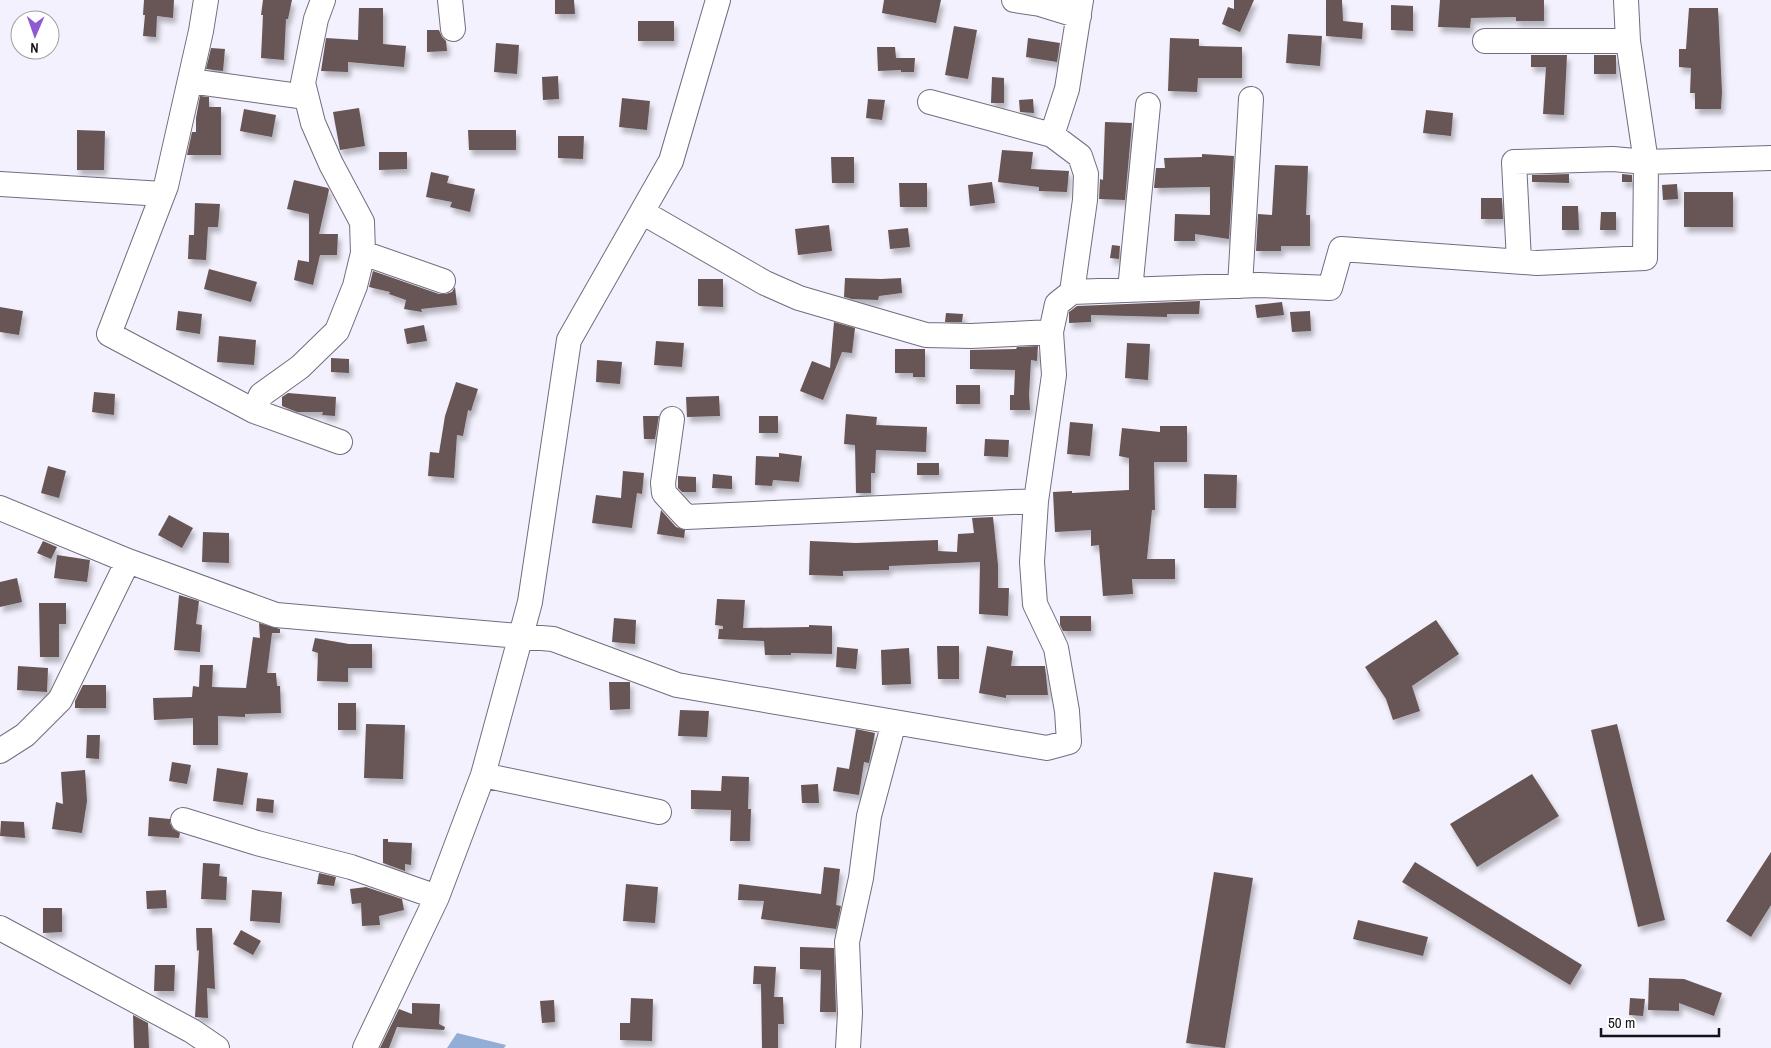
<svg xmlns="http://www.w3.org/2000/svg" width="1771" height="1048" viewBox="0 0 1771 1048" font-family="'Archivo Narrow',sans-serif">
<defs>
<filter id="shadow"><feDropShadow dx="3" dy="5.5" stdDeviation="2.5" flood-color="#0004"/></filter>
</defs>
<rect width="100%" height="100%" fill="#f3f1fd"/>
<!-- water -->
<path fill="#92add6" d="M457,1033L506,1045L504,1048H447Z"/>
<!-- building -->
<path fill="#685554" filter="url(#shadow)" d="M144,0H174L173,18L157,16L156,37L143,36L145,15H143Z
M263,0H292L288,19H286L284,60L261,58L263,15H261Z
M555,0H574L575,14H555Z
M884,0H941L936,23L882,13Z
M1234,0H1254L1240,32L1222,24L1228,7L1234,9Z
M1326,0H1342L1343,21L1363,23L1362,39L1326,36Z
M1440,0H1544V21H1516V17L1471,18L1470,28L1438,27Z
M1391,5L1413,6V31L1391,30Z
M359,8H383V44L406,46L404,67L348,62V72L321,71L326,38L358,40Z
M1689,8H1718L1722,92L1721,109H1695V93H1690L1691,68L1679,67V49H1686Z
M638,21H674V41H638Z
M954,26L977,30L968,79L945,75Z
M427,30H439L442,37L446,41L447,51L427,52Z
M1288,34L1322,36L1320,66L1286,63Z
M1028,38L1060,43L1057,62L1026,57Z
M1170,38L1199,39V46L1242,47V78H1198L1197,92L1168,91Z
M496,43L519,45L517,74L494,72Z
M877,47H895L896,58H915L914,72H901V70L878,71Z
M211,48L225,49L223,71L206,69Z
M1531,55H1567L1564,115L1543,114L1546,67H1531Z
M1594,55H1616V74H1594Z
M558,76L559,99L543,100L542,77Z
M992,77L1004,78V103H991Z
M200,96L209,97V107H221V155H187L192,132H196V118Z
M622,98L650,101L647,130L619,127Z
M868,99L885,100L882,120L866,118Z
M1033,99L1034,113L1020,112L1019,100Z
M359,108L365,146L340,150L333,112Z
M244,109L276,115L272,137L240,131Z
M1426,110L1453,113L1451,136L1423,133Z
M1105,122L1132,123L1125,200L1099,199L1100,179L1103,180Z
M77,130L105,131L104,170H77Z
M468,130H516V150H469Z
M558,136H584L583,159L558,158Z
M1002,150L1033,152L1031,169L1069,171L1067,192L1039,191V187L998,182Z
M379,152H407V169L379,170Z
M1202,154L1234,156L1229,239L1195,234V241H1174L1175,214L1210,215V187L1154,188L1156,168H1165L1164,158L1202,157Z
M831,157H854V183H832Z
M1275,165L1308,166L1306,215H1310V246H1281V251H1256L1258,214L1272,215Z
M431,172L449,176L447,183L475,189L470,212L450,207L452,202L426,197Z
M1569,174V183L1532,182V175Z
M1622,174L1632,175V182H1622Z
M294,180L328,188L329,190L319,234H338L337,255H320L313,285L294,280L298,260L309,262V214L287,209Z
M992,182L995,203L970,206L968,185Z
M899,183H927V207H900Z
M1677,184L1678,199L1663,200L1662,185Z
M1684,192H1733V227H1684Z
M1481,198H1502L1503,219H1481Z
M195,203L220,204L218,227H208L206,260L188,259L189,235H194Z
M1562,206H1578L1579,230H1562Z
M1601,212H1616V230H1600Z
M829,225L832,251L798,255L795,229Z
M908,228L910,247L890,249L888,230Z
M1112,245L1120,246L1119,259L1110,258Z
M209,269L257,282L251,302L204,289Z
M373,271L439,294H446L452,292L455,287L457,305L421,309L422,312L404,309L406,300L389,294L390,292L369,287Z
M845,278L881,279L901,278L902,293L879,296L878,300L852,299L844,297Z
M698,279H723V307L698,306Z
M1200,301L1199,314H1167V317L1091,315V322L1069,323V312L1077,306Z
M1282,302L1284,315L1257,318L1255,305Z
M0,307L23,311L19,335L0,332Z
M178,311L202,314L200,334L176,330Z
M1310,311L1311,331L1292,332L1290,312Z
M946,313L963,314L962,322H945Z
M834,322L855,328L852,353L842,352L823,400L800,391L812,361L830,368Z
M424,325L427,341L407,344L404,329Z
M219,336L256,340L254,365L217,362Z
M656,341L684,343L682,367L654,365Z
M1127,343L1150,344L1148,380L1125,378Z
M1038,346L1037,361L1031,360L1029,395L1030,410H1010V395H1014L1015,370L970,369V350L1016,349L1017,347Z
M895,349H925V377H913V373H895Z
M331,358L349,359V373L331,372Z
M597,360L622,362L620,384L596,382Z
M456,382L478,389L471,411L468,410L463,436L457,435L454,478L428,476L430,452L439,453L445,416Z
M956,385H980V404H956Z
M94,392L115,394L114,415L92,412Z
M288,393L336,397L335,416L322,415L323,412H297L282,406V397Z
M719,396L720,416L687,417L686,397Z
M846,414L877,417L876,425L927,427L926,452L876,450L875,473H871V493H856L855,445L844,444Z
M643,416H659L655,439H644Z
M759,416H778V433H759Z
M1070,422L1093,424L1090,456L1067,454Z
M1160,426H1187V462H1154L1155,510H1152L1147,559H1175V579H1132L1133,594L1103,596L1099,545L1091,546V530L1055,532L1053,492L1072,491V493L1129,490V458L1119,456L1122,428L1160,432Z
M985,439L1009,440L1008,457L984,456Z
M779,453L802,456L799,482L773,480L772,486L755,485L756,456L779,457Z
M917,463H939V475H917Z
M48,466L66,471L59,498L41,493Z
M623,471L644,473L642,494L637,493L632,528L592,523L596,495L621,498Z
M713,474L732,476V489L712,488Z
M1204,474L1237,475L1236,508H1204Z
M678,476L696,477V492H682L678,488Z
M661,510L676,527L685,530L684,538L657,534Z
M169,515L193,528L182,548L158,535Z
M993,517L998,565V588H1009L1008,616L979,614L980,562L889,566V570L843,571V576L809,575L810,541L856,543L938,540V551L957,552L958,534L974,533L972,518Z
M203,532L229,533V563L202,562Z
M43,541L57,547L51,559L37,553Z
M57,555L90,560L87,582L54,578Z
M17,578L22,602L0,607V582Z
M179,595L199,601L196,624L202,625L200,652L174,650Z
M717,599L745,600L743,628L809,627V625L832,626V654L791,653V655H765L764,641L718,639L719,629H723V626L715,625Z
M39,603H66V624H59V657H40Z
M1060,616H1091V631H1063L1060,625Z
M614,618L636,620L635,644L612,642Z
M1436,620L1459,654L1412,686L1420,711L1393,720L1386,699L1365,667Z
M259,623L280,629V633H272L267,673H276L277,686H280L281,713L245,714V717L218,716V745H193V718L154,720L153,698L192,697L193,686L199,687L200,665H213L212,687L246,688L253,637L260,638Z
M315,638L349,644H372V668H348V682L317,681L318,653L312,651Z
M937,646H959V679H938Z
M987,646L1013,651L1011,666H1045L1048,695H1006V698L979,693Z
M837,647L858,649L856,669L836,667Z
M909,648L911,684L882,685L881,650Z
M18,666L48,668L47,692L17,690Z
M609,682H630V709L610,710Z
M83,685H106V708H75V701Z
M338,703H356V730H338Z
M680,710L709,711L707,737L678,736Z
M366,724L405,725L403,779L364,778Z
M1617,724L1665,920L1638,927L1591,730Z
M856,729L875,733L869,763L864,762L859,795L833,791L837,767L849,769Z
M87,735H100L99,759L86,758Z
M172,762L191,765L187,784L169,781Z
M217,768L248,773L243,805L213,801Z
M85,770L87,801L82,833L52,829L56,802L63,804L61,772Z
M1532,774L1559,816L1477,867L1450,824Z
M722,776L749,777L748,809H751L750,841H730L731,810L691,809V790L721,791Z
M818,784L819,803H802L801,785Z
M257,798L274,800L273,813L256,811Z
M149,817L170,819V823L173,829L180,833L179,838L148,836Z
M1,821L24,822L25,838L0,836Z
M383,839H388V842L412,843L411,865L405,864V871L383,863Z
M1771,852V905L1751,937L1726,921Z
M1415,862L1582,965L1570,985L1402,882Z
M203,863L220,864L219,876L227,877L226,900L201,899Z
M824,867L840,869L836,905L841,906L836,929L761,919L764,901L738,900L739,884L821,894Z
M1214,872L1253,878L1225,1048L1186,1043Z
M319,873L336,877L334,886L317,884Z
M626,884L658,887L655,923L623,921Z
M366,887L402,899L404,910L379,916L380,925L362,926L361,903L352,904L350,889Z
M166,890L167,908L147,909L146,891Z
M252,890L282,892L280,923L250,921Z
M43,908H62V932L43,933Z
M1358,920L1428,937L1423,956L1353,939Z
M196,928H212L215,989L207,988L208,1018L195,1017L199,950L197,951Z
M241,930L261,941L253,955L233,944Z
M800,947L834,948L836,1012H820L821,970L800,969Z
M155,965H175L174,991H154Z
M754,966L776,967L774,997H783L784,1024H778V1048H762L761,984H753Z
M1649,978L1684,979L1722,993L1714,1016L1679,1003V1011L1648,1010Z
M631,998L653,999L652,1041L620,1040V1023H630Z
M1630,998L1645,999L1643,1016L1629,1015Z
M554,1000L555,1022L542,1023L540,1001Z
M412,1003L440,1004L439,1024L445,1027L444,1030L397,1027L389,1048H380L399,1009L412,1014Z
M133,1015L148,1023L149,1048H134Z"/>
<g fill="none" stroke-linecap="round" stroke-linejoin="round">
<!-- minor casing -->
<g stroke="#706e7e" stroke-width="26">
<path id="minor" d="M206,0L201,31L166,186L109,334L254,411L261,395L300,367L337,331L355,286L363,253L362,222L331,164L313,123L303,83L316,19L323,0
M450,0L453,29
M1014,0L1040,4L1079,16
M1485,41H1628L1626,0
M190,81L306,97
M930,102L1052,135L1080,156L1086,174L1085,200L1072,292
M1052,135L1067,89L1081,0
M0,184L163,194
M642,212L765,283L799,298L926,335L971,336L1051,332
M363,253L443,281
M1519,261L1514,162L1613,159L1646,162L1628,41
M1240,286L1251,99
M1130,290L1148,105
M254,411L340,442
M672,419L663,483L664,493L686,517L1036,501
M0,508L128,561L276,615L553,639L677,685L1047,748L1069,742L1067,711L1056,648L1035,604L1032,562L1036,501L1054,375L1051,332L1057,304L1072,292L1259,285L1330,288L1341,249L1537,263L1645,258L1646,162L1771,158
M0,751L25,735L60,700L128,561
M483,775L659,812
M183,820L257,843L351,867L437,897
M0,928L192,1031L217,1048
M365,1048L437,897L483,775L530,602L569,340L671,161L718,0
M848,1048L850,1013L847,942L861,878L869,816L894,722"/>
</g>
<!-- minor -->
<use href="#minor" stroke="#fff" stroke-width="24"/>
</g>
<!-- north arrow -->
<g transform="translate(35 35) rotate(182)"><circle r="24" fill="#ffffff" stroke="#a1a1a3"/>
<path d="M0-4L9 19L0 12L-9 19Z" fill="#8d5ad3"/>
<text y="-8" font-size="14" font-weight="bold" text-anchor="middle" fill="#141319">N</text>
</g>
<!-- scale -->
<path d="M1601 1028v8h118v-8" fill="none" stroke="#141319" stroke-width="2.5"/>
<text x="1608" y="1028" font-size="15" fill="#141319" stroke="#ffffff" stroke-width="4" paint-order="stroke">50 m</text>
</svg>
